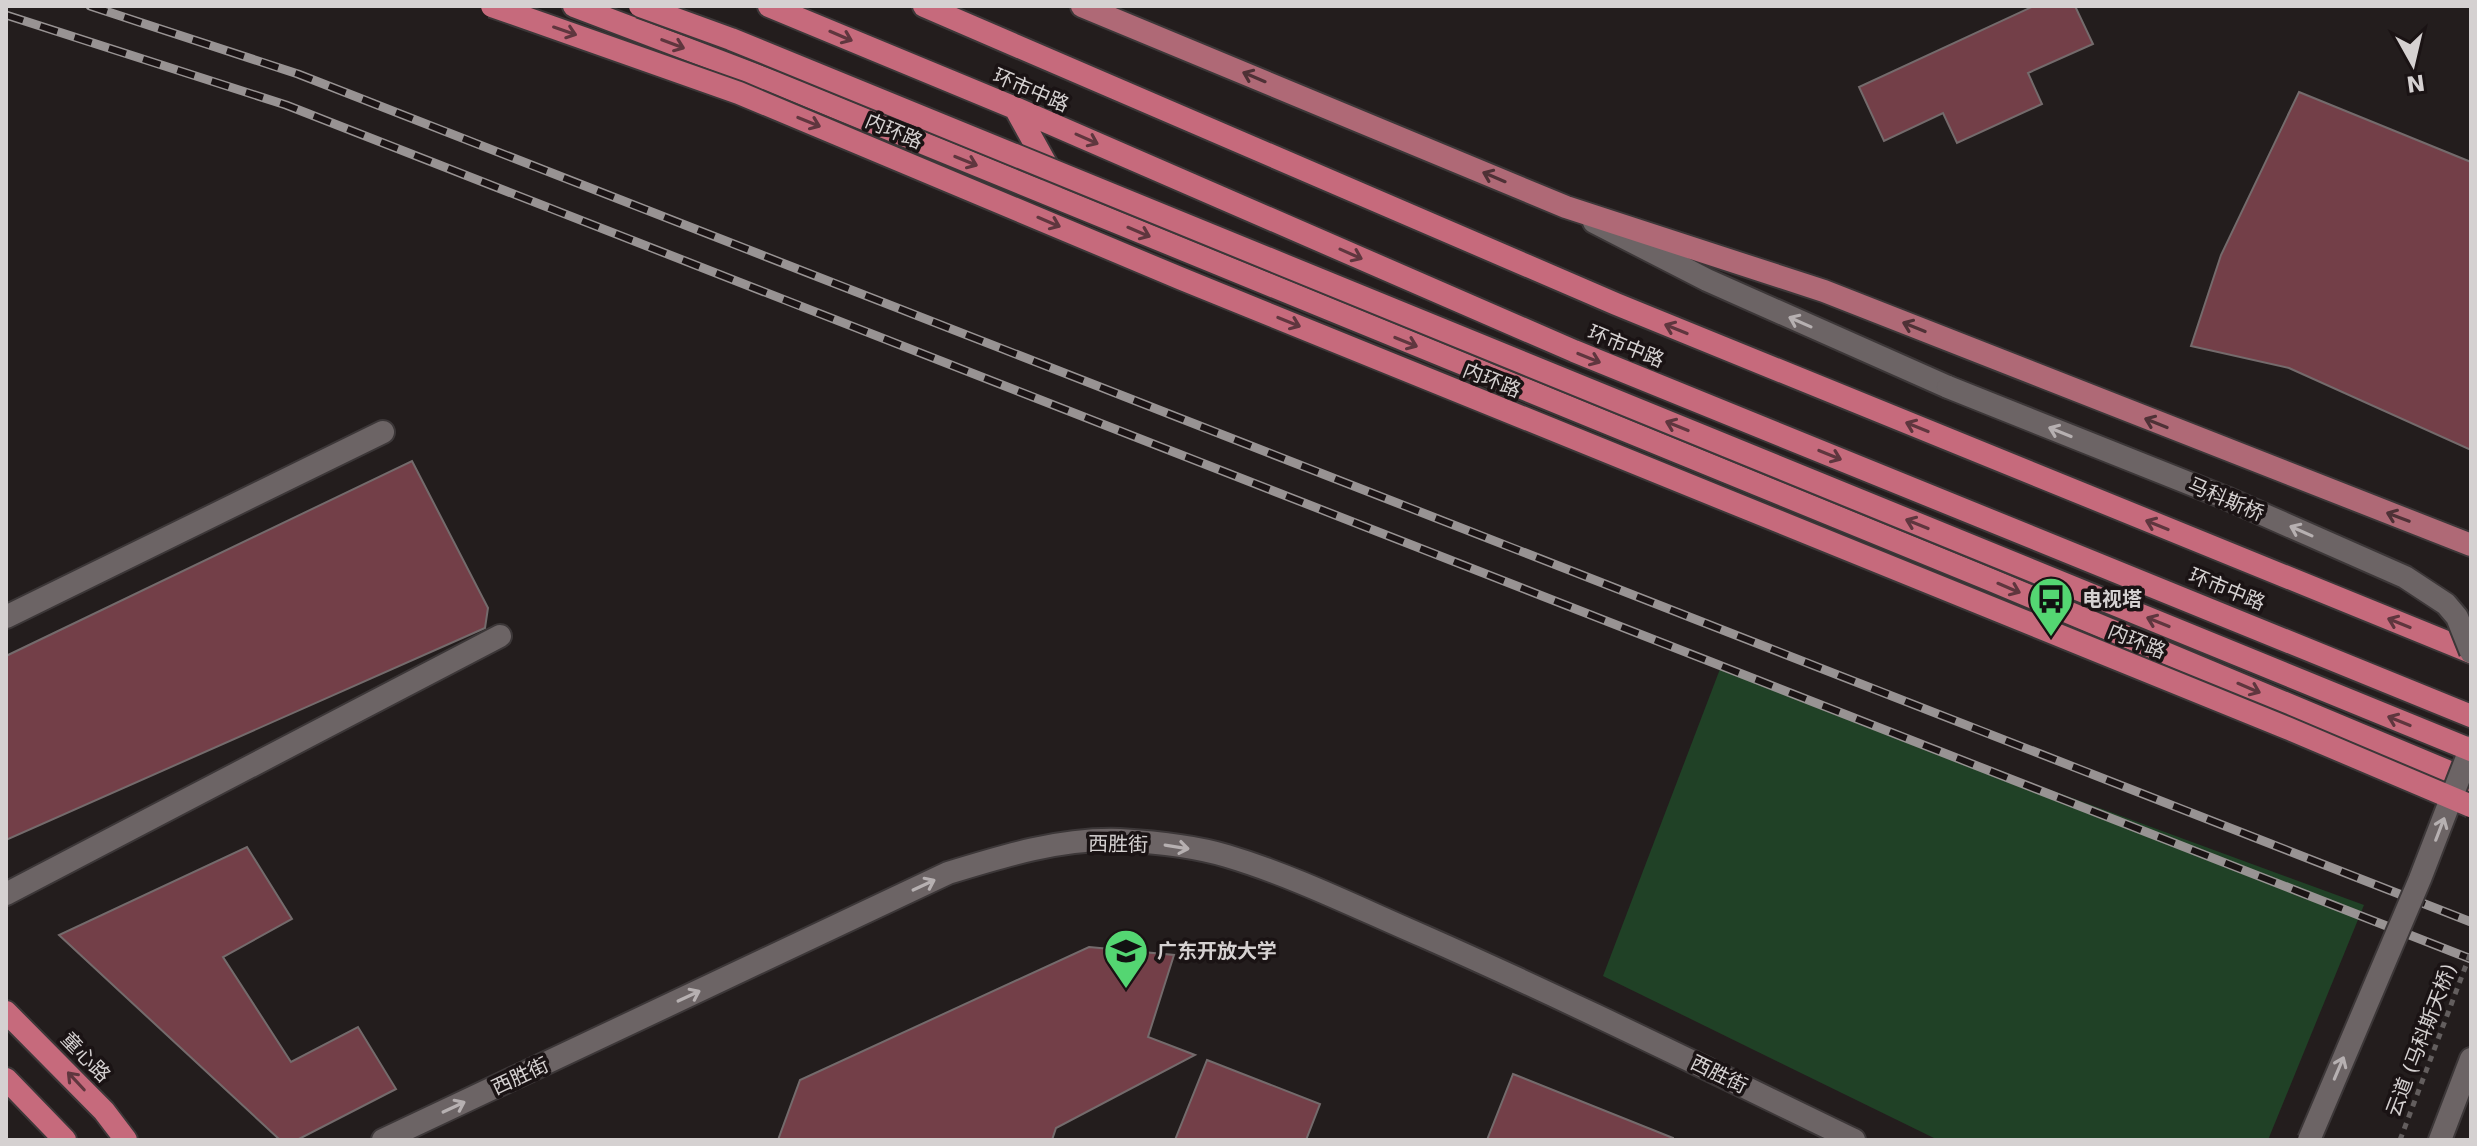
<svg xmlns="http://www.w3.org/2000/svg" width="2477" height="1146" viewBox="0 0 2477 1146" font-family="'DejaVu Sans','Noto Sans SC',sans-serif">
<rect width="100%" height="100%" fill="#231d1d"/>
<!-- green -->
<path fill="#204126" d="M1720,669L2364,905L2268,1140H1938L1603,976Z"/>
<!-- building -->
<path fill="#733f48" stroke="#746b6c" stroke-width="2" d="M2034,6H2075L2093,44L2028,73L2042,104L1957,143L1943,113L1884,141L1859,87Z
M2299,92L2471,162V450L2289,368L2191,346L2221,255Z
M412,461L488,608L485,628L6,840V656Z
M247,847L292,919L223,957L291,1062L358,1027L396,1089L297,1140H280L59,935Z
M1089,947L1174,955L1148,1037L1195,1055L1056,1128L1052,1140H778L800,1080Z
M1207,1060L1320,1104L1306,1140H1175Z
M1513,1074L1673,1138V1140H1487Z"/>
<g fill="none" stroke-linecap="round" stroke-linejoin="round">
<!-- minor casing -->
<g stroke="#3c3738" stroke-width="26">
<path id="minor" d="M6,617L383,432
M6,894L500,636
M2440,1140L2471,1059"/>
</g>
<!-- tertiary casing -->
<g stroke="#3c3738" stroke-width="26">
<path id="tertiary" d="M1594,222L1707,280L1948,387
M383,1140L948,873C1003,856 1061,838 1120,840C1154,842 1194,846 1227,856C1294,876 1358,908 1423,936C1568,1000 1711,1071 1854,1140"/>
</g>
<!-- primary casing -->
<g stroke="#3c3738" stroke-width="26">
<path id="primary" d="M1082,6L1566,207L1824,291L2471,545"/>
</g>
<!-- trunk casing -->
<g stroke="#3c3738" stroke-width="26">
<path id="trunk" d="M574,6L774,82L1991,580L2471,781
M769,6L1015,108L1574,351L2471,716
M924,6L1616,304L2471,652
M1015,108L1055,180
M6,1012L104,1111L126,1140
M6,1079L65,1140"/>
</g>
<!-- minor -->
<use href="#minor" stroke="#6c6465" stroke-width="22"/>
<!-- tertiary -->
<use href="#tertiary" stroke="#6c6465" stroke-width="22"/>
<!-- primary -->
<use href="#primary" stroke="#af6976" stroke-width="22"/>
<!-- trunk -->
<use href="#trunk" stroke="#c66a7c" stroke-width="22"/>
<!-- rail casing -->
<g stroke="#989393" stroke-width="9">
<path id="rail" d="M90,6L298,74L2471,922
M6,15L286,105L2471,959"/>
</g>
<!-- rail -->
<use href="#rail" stroke="#1a1314" stroke-width="6" stroke-dasharray="18" stroke-linecap="butt"/>
<!-- tertiary-bridge casing -->
<g stroke="#3c3738" stroke-width="26" stroke-linecap="butt">
<path id="tertiary-bridge" d="M1948,387L2226,498L2405,577L2446,604L2457,617L2471,652
M2309,1140L2420,879L2471,747"/>
</g>
<!-- trunk-bridge casing -->
<g stroke="#3c3738" stroke-width="26" stroke-linecap="butt">
<path id="trunk-bridge" d="M492,6L739,93L1182,279L2287,728L2471,806
M640,6L731,39L2471,750"/>
</g>
<!-- path-bridge -->
<path stroke="#635e5e" stroke-width="5" stroke-dasharray="6 6" stroke-linecap="butt" d="M2400,1140L2471,952"/>
<!-- tertiary-bridge -->
<use href="#tertiary-bridge" stroke="#6c6465" stroke-width="22"/>
<!-- trunk-bridge -->
<use href="#trunk-bridge" stroke="#c66a7c" stroke-width="22"/>
</g>
<!-- one-way arrows -->
<defs><path id="oneway-shaft" d="M-6 0H5M1.5-3L5.5 0L1.5 3" fill="none" stroke-width="1.6" stroke-linecap="round" stroke-linejoin="round" transform="scale(2)"/></defs>
<g stroke="#5f363e">
<use href="#oneway-shaft" transform="translate(565 31) rotate(19)"/>
<use href="#oneway-shaft" transform="translate(841 36) rotate(23)"/>
<use href="#oneway-shaft" transform="translate(673 44) rotate(21)"/>
<use href="#oneway-shaft" transform="translate(809 122) rotate(22)"/>
<use href="#oneway-shaft" transform="translate(1087 139) rotate(24)"/>
<use href="#oneway-shaft" transform="translate(966 161) rotate(22)"/>
<use href="#oneway-shaft" transform="translate(1049 222) rotate(23)"/>
<use href="#oneway-shaft" transform="translate(1139 232) rotate(23)"/>
<use href="#oneway-shaft" transform="translate(1351 254) rotate(24)"/>
<use href="#oneway-shaft" transform="translate(1289 322) rotate(22)"/>
<use href="#oneway-shaft" transform="translate(1676 329) rotate(-158)"/>
<use href="#oneway-shaft" transform="translate(1406 342) rotate(22)"/>
<use href="#oneway-shaft" transform="translate(1589 358) rotate(22)"/>
<use href="#oneway-shaft" transform="translate(1677 426) rotate(-158)"/>
<use href="#oneway-shaft" transform="translate(1917 427) rotate(-158)"/>
<use href="#oneway-shaft" transform="translate(1830 455) rotate(22)"/>
<use href="#oneway-shaft" transform="translate(1917 524) rotate(-158)"/>
<use href="#oneway-shaft" transform="translate(2157 525) rotate(-158)"/>
<use href="#oneway-shaft" transform="translate(2009 588) rotate(23)"/>
<use href="#oneway-shaft" transform="translate(2158 622) rotate(-158)"/>
<use href="#oneway-shaft" transform="translate(2399 623) rotate(-158)"/>
<use href="#oneway-shaft" transform="translate(2249 688) rotate(23)"/>
<use href="#oneway-shaft" transform="translate(2399 721) rotate(-158)"/>
<use href="#oneway-shaft" transform="translate(76 1081) rotate(-133)"/>
</g>
<g stroke="#4e3136">
<use href="#oneway-shaft" transform="translate(1254 77) rotate(-157)"/>
<use href="#oneway-shaft" transform="translate(1494 177) rotate(-157)"/>
<use href="#oneway-shaft" transform="translate(1914 327) rotate(-158)"/>
<use href="#oneway-shaft" transform="translate(2156 423) rotate(-158)"/>
<use href="#oneway-shaft" transform="translate(2398 517) rotate(-159)"/>
</g>
<g stroke="#b6b0b1">
<use href="#oneway-shaft" transform="translate(1800 322) rotate(-156)"/>
<use href="#oneway-shaft" transform="translate(2060 432) rotate(-158)"/>
<use href="#oneway-shaft" transform="translate(2301 531) rotate(-156)"/>
<use href="#oneway-shaft" transform="translate(2440 829) rotate(-69)"/>
<use href="#oneway-shaft" transform="translate(1177 847) rotate(9)"/>
<use href="#oneway-shaft" transform="translate(924 885) rotate(-25)"/>
<use href="#oneway-shaft" transform="translate(689 996) rotate(-25)"/>
<use href="#oneway-shaft" transform="translate(2339 1068) rotate(-67)"/>
<use href="#oneway-shaft" transform="translate(454 1107) rotate(-25)"/>
</g>
<!-- icons -->
<defs>
<g id="bus-pin" transform="scale(2.3)"><path d="M0 17L-7.5 6A9.5 9.5 0 1 1 7.5 6Z" fill="#54d672" stroke="#1a1314"/><path d="M-5-6H5V4H4V6H2V4H-2V6H-4V4H-5ZM-3.5-4V0h7V-4ZM-3.5 1.2v1.5H-2V1.2ZM2 1.2v1.5H3.5V1.2Z" fill="#111"/></g>
<g id="university-pin" transform="scale(2.3)"><path d="M0 17L-7.5 6A9.5 9.5 0 1 1 7.5 6Z" fill="#54d672" stroke="#1a1314"/><path d="M0-5L7-2L0 1L-7-2ZM-4 1L0 2.5L4 1V4Q0 6-4 4Z" fill="#111"/></g>
</defs>
<g fill-rule="evenodd">
<use href="#bus-pin" x="2051" y="599"/>
<use href="#university-pin" x="1126" y="951"/>
</g>
<g text-anchor="middle" dominant-baseline="central" stroke-width="7" stroke-linejoin="round" paint-order="stroke">
<!-- street labels -->
<g font-size="20" fill="#d5d1d1" stroke="#1a1314">
<text transform="translate(1031 90) rotate(23)">环市中路</text>
<text transform="translate(894 131) rotate(23)">内环路</text>
<text transform="translate(1626 346) rotate(22)">环市中路</text>
<text transform="translate(1492 380) rotate(22)">内环路</text>
<text transform="translate(2226 499) rotate(23)">马科斯桥</text>
<text transform="translate(2227 589) rotate(22)">环市中路</text>
<text transform="translate(2137 641) rotate(22)">内环路</text>
<text transform="translate(1118 844) rotate(1)">西胜街</text>
<text transform="translate(2421 1040) rotate(-69)">云道 (马科斯天桥)</text>
<text transform="translate(86 1057) rotate(46)">童心路</text>
<text transform="translate(1719 1074) rotate(26)">西胜街</text>
<text transform="translate(520 1076) rotate(-25)">西胜街</text>
</g>
<!-- poi labels -->
<g font-size="20" font-weight="bold" fill="#d5d1d1" stroke="#1a1314" text-anchor="start">
<text x="2082" y="599">电视塔</text>
<text x="1157" y="951">广东开放大学</text>
</g>
</g>
<!-- border -->
<rect width="2477" height="1146" fill="none" stroke="#d5d1d1" stroke-width="16"/>
<!-- north arrow -->
<g transform="translate(2413 64) rotate(172)" stroke="#1a1314" stroke-width="6" paint-order="stroke">
<path d="M0-6L14 30L0 20L-14 30Z" fill="#d5d1d1"/>
<text y="-12" font-size="22" font-weight="bold" text-anchor="middle" fill="#d5d1d1">N</text>
</g>
</svg>
